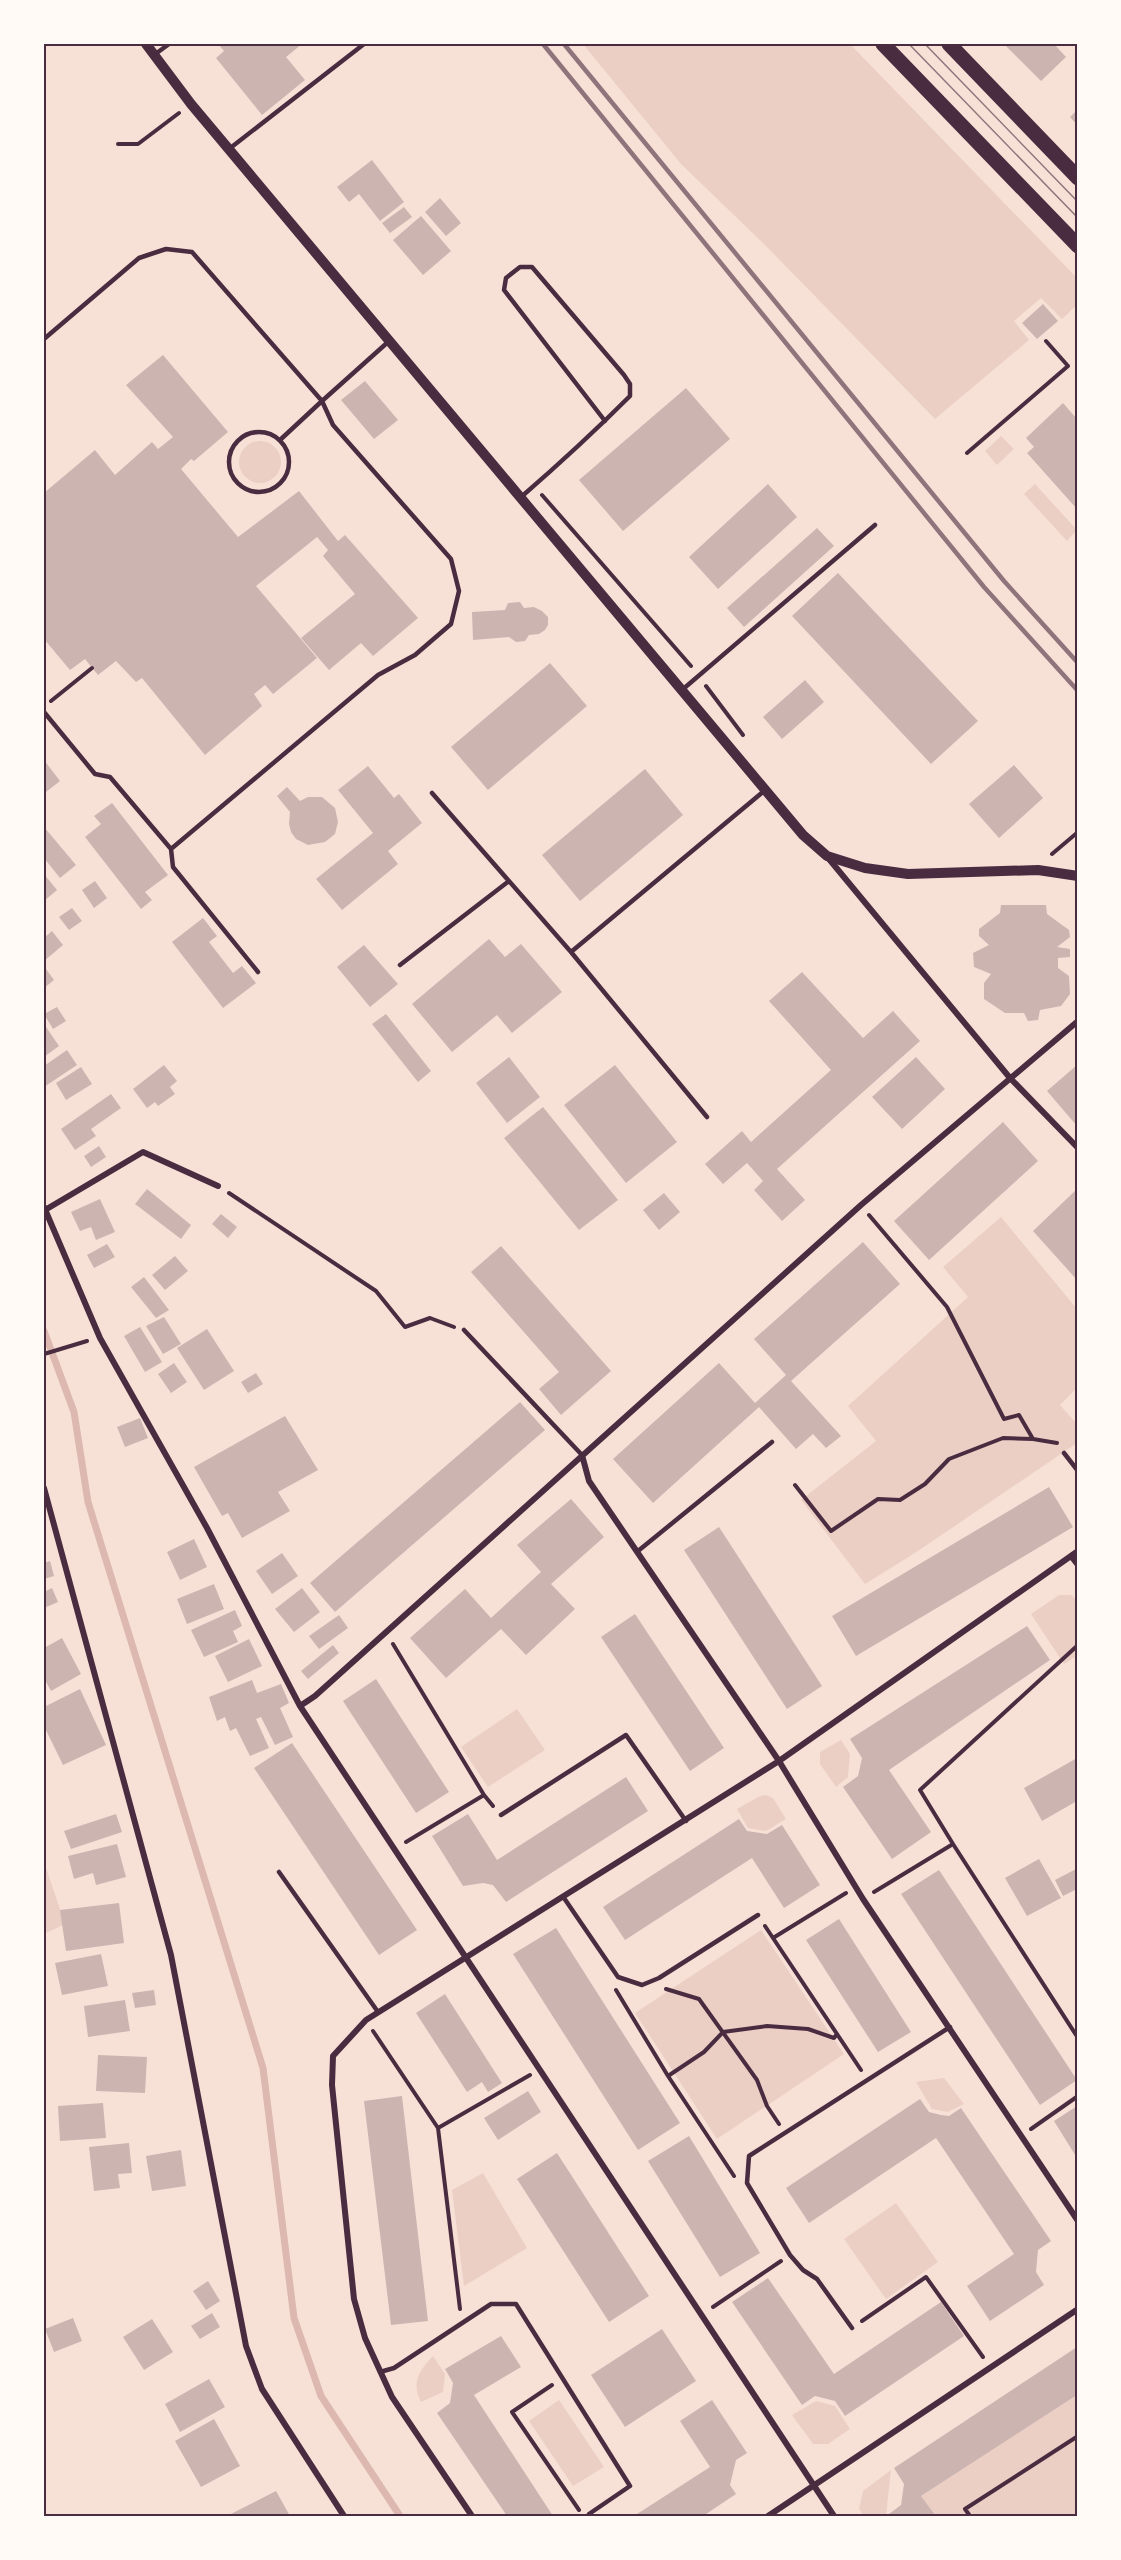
<svg xmlns="http://www.w3.org/2000/svg" width="1121" height="2560" viewBox="0 0 1121 2560" font-family="Roboto,sans-serif">
<rect width="100%" height="100%" fill="#f7e1d7"/>
<!-- green -->
<path fill="#ebcfc5" d="M583,44H850L1077,278V305L1062,319L1041,298L1014,321L1029,340L935,419L766,246L681,164Z
M1001,436L1014,449L997,465L985,451Z
M239 462a21 21 0 1 1 42 0a21 21 0 1 1-42 0Z
M1035,484L1077,530L1067,541L1024,494Z
M1001,1217L1077,1309V1388L1060,1405L1077,1424V1443L915,1553L865,1584L801,1500L876,1441L848,1406L968,1297L943,1267Z
M1059,1595H1072L1077,1601V1656L1064,1664L1031,1614Z
M517,1709L545,1750L488,1787L461,1747Z
M841,1740L850,1754L848,1777L836,1787L820,1764V1752Z
M766,1795L773,1798L786,1819L766,1831L748,1828L737,1809L760,1796Z
M44,1862L65,1924L44,1934Z
M761,1930L844,2054L717,2139L635,2013Z
M944,2078L964,2104L948,2112L932,2109L916,2082Z
M483,2173L527,2248L464,2286L452,2190Z
M896,2203L938,2262L886,2299L844,2239Z
M433,2356L445,2374L443,2392L421,2402C411,2382 419,2371 433,2356Z
M1077,2395V2516H936L921,2496Z
M559,2400L604,2467L573,2486L529,2421Z
M816,2401L835,2406L850,2429L828,2444H813L792,2415Z
M891,2470L886,2516H864L859,2509L863,2491Z"/>
<g fill="none" stroke-linecap="round" stroke-linejoin="round">
<!-- stream -->
<path stroke="#dcb8b0" stroke-width="7" d="M44,1331L74,1412L88,1502L263,2068L294,2318L321,2396L400,2516"/>
</g>
<!-- building -->
<path fill="#ccb4b1" d="M218,44H302L286,57L305,80L262,115L216,58L224,51Z
M1004,44H1054L1066,57L1041,81Z
M1077,110V125L1070,117Z
M372,160L404,202L380,221L359,194L349,202L337,187Z
M440,198L461,223L446,236L425,212Z
M404,207L412,217L390,233L382,223Z
M421,216L451,251L423,275L393,240Z
M1043,304L1058,321L1037,339L1022,323Z
M163,355L228,432L194,461L191,459L181,469L238,537L299,491L338,541L345,535L418,618L373,656L361,643L329,670L301,638L355,594L323,556L328,550L317,537L256,586L317,658L273,694L265,685L254,694L262,706L205,755L142,678L136,682L116,661L98,675L85,659L70,670L44,639V493L95,450L115,475L152,442L158,449L173,437L126,385Z
M365,381L398,420L374,439L341,400Z
M686,388L730,439L623,531L579,480Z
M1063,403L1077,419V509L1027,453L1034,447L1026,438Z
M768,484L797,517L718,589L689,557Z
M817,528L834,546L744,627L727,608Z
M838,573L978,721L931,764L792,616Z
M520,602L524,608L534,607L542,611L548,617V625L545,630L539,634L529,635L525,641L516,642L509,637L473,640L472,612L505,610L508,603Z
M550,663L587,706L488,790L451,747Z
M805,680L824,702L782,739L763,717Z
M44,760L60,781L46,792L44,788Z
M1014,765L1043,798L999,838L969,804Z
M368,766L394,798L399,794L422,823L388,851L398,864L342,910L316,879L373,833L338,790Z
M645,769L683,815L580,901L542,855Z
M287,787L300,801L308,797H322L335,808L338,822L335,834L325,842L308,845L296,839L291,832L289,824L290,812L277,796Z
M112,803L168,875L145,892L152,900L141,909L85,837L101,824L94,816Z
M44,827L76,865L60,878L44,858Z
M44,874L57,890L44,901Z
M95,881L107,898L94,908L82,890Z
M1001,905H1046L1047,914L1069,930L1070,937L1057,947L1070,949V957L1058,958V968L1069,976L1070,994L1061,1006L1040,1010L1038,1020L1028,1021L1024,1013H1005L984,999V983L991,974L974,967L973,953L989,945L979,936V929L1000,913Z
M72,908L82,921L69,930L59,917Z
M203,918L217,936L209,942L233,973L242,966L256,983L223,1008L172,942Z
M52,931L63,945L44,961V935L45,937Z
M489,939L505,957L521,944L562,992L512,1033L497,1015L452,1052L412,1004Z
M364,945L398,984L370,1007L337,967Z
M46,969L54,980L44,988V970Z
M802,972L863,1038L893,1011L920,1041L777,1169L805,1200L782,1221L754,1190L763,1181L747,1163L723,1184L705,1164L742,1131L751,1142L831,1070L769,1001Z
M57,1007L66,1021L53,1029L44,1014Z
M386,1014L431,1071L418,1082L372,1024Z
M44,1024L59,1046L44,1057Z
M67,1050L77,1065L44,1087V1066Z
M509,1057L540,1097L507,1123L476,1083Z
M916,1057L945,1089L902,1129L872,1097Z
M164,1065L177,1081L170,1087L175,1094L158,1106L155,1102L147,1108L133,1089Z
M615,1065L677,1142L626,1183L564,1105Z
M1077,1065V1126L1047,1091Z
M81,1067L92,1084L66,1100L56,1083Z
M111,1094L121,1108L91,1129L96,1136L75,1150L61,1129Z
M543,1107L618,1200L579,1230L504,1138Z
M1003,1122L1038,1161L929,1260L894,1221Z
M99,1146L106,1157L91,1167L84,1156Z
M147,1189L191,1225L181,1239L135,1204Z
M1077,1189V1280L1033,1231Z
M664,1193L680,1212L659,1230L643,1210Z
M100,1199L115,1232L96,1240L91,1227L80,1231L71,1212Z
M221,1214L237,1227L228,1238L212,1224Z
M863,1242L900,1284L791,1381L841,1436L826,1448L813,1434L796,1449L759,1407L653,1503L613,1459L719,1363L755,1403L786,1375L754,1339Z
M107,1244L115,1257L94,1268L87,1255Z
M501,1246L611,1371L561,1415L539,1389L559,1372L471,1272Z
M175,1256L188,1271L165,1290L152,1275Z
M144,1277L169,1310L156,1318L131,1287Z
M164,1317L181,1344L163,1354L146,1326Z
M140,1327L162,1362L145,1372L124,1336Z
M207,1329L234,1371L204,1390L177,1348Z
M174,1363L187,1382L171,1393L158,1374Z
M256,1373L263,1384L248,1393L241,1382Z
M520,1402L545,1430L335,1612L310,1583Z
M285,1416L318,1470L278,1492L290,1511L242,1538L228,1513L222,1516L194,1467Z
M140,1418L148,1438L125,1447L117,1427Z
M1049,1487L1073,1527L856,1656L832,1616Z
M571,1499L604,1537L551,1584L575,1609L526,1655L501,1629L446,1678L410,1638L465,1589L491,1618L541,1572L517,1545Z
M719,1527L822,1686L787,1709L684,1550Z
M194,1539L207,1567L180,1580L167,1552Z
M282,1553L298,1576L272,1594L256,1571Z
M50,1561L54,1576L44,1579V1563Z
M214,1584L224,1609L187,1624L177,1599Z
M52,1588L58,1602L44,1608V1592Z
M302,1588L320,1612L294,1632L275,1609Z
M235,1610L242,1626L233,1631L238,1642L204,1657L191,1630Z
M635,1614L724,1748L690,1771L601,1637Z
M339,1615L348,1628L319,1649L309,1636Z
M1027,1626L1050,1660L889,1770L931,1832L892,1859L843,1787L858,1776L862,1758L850,1739Z
M62,1638L81,1674L51,1691L44,1678V1648Z
M249,1639L262,1666L228,1682L215,1656Z
M333,1645L339,1653L308,1679L301,1671Z
M376,1679L449,1792L416,1813L343,1701Z
M252,1680L257,1693L281,1684L289,1703L280,1708L293,1737L275,1745L261,1717L256,1719L269,1748L250,1756L236,1728L230,1731L225,1717L217,1721L209,1697Z
M80,1689L106,1745L63,1765L44,1726V1707Z
M292,1743L417,1930L379,1955L254,1768Z
M1077,1758V1801L1042,1821L1024,1788Z
M626,1777L648,1811L506,1902L493,1885L483,1883L463,1886L432,1836L468,1814L497,1860Z
M116,1814L122,1832L71,1849L64,1831Z
M739,1819L747,1831L767,1834L782,1825L820,1885L784,1908L752,1858L625,1940L603,1907Z
M117,1844L126,1877L96,1885L93,1873L74,1879L68,1856Z
M1039,1859L1061,1898L1027,1916L1005,1878Z
M1076,1869L1077,1889L1063,1896L1055,1880Z
M939,1870L1077,2080L1040,2105L901,1894Z
M119,1903L124,1943L66,1951L60,1910Z
M839,1919L911,2032L878,2052L806,1940Z
M556,1928L680,2123L638,2150L513,1954Z
M101,1954L108,1986L62,1995L55,1963Z
M154,1990L156,2005L135,2008L132,1993Z
M445,1994L502,2083L488,2092L482,2082L467,2092L416,2013Z
M125,2000L130,2031L88,2037L84,2006Z
M98,2055L147,2057L145,2093L96,2091Z
M528,2091L541,2112L498,2140L484,2118Z
M402,2096L428,2321L391,2325L364,2101Z
M920,2099L929,2112L941,2115L949,2116L961,2108L1051,2241L1038,2250L1036,2272L1044,2285L990,2321L967,2286L1014,2254L936,2138L809,2223L786,2188Z
M103,2103L106,2138L60,2141L58,2106Z
M1077,2106V2158L1054,2121Z
M689,2136L760,2253L720,2277L648,2161Z
M129,2143L132,2173L118,2174L120,2188L94,2191L89,2147Z
M181,2150L186,2186L152,2191L146,2156Z
M557,2153L649,2296L609,2322L517,2179Z
M768,2278L834,2374L941,2302L964,2336L845,2416L835,2401L815,2396L802,2405L732,2302Z
M208,2281L220,2301L206,2310L193,2291Z
M212,2313L220,2327L200,2339L191,2326Z
M73,2318L82,2341L54,2352L45,2329Z
M152,2319L173,2352L144,2370L123,2337Z
M662,2329L696,2381L625,2427L591,2375Z
M501,2336L521,2367L474,2395L553,2516H507L437,2413L450,2403L453,2383L445,2369Z
M1077,2347V2395L921,2496L936,2516H891L889,2514L901,2505L904,2484L894,2468Z
M209,2379L225,2407L180,2432L165,2404Z
M712,2400L747,2453L736,2460L730,2485L736,2494L703,2516H634L710,2467L680,2421Z
M214,2419L240,2466L201,2487L175,2441Z
M276,2491L290,2516H227Z"/>
<g fill="none" stroke-linecap="round" stroke-linejoin="round">
<!-- path -->
<path stroke="#4a2c40" stroke-width="4" d="M118,144H138L179,113
M967,453L1068,366L1046,341
M542,495L691,666
M706,686L743,735
M51,701L92,668
M1052,854L1078,832
M229,1193L376,1291L405,1327L430,1318L454,1327
M869,1215L947,1307L1004,1419L1019,1415L1033,1439L1057,1443
M44,1354L87,1341
M795,1485L831,1531L878,1499L900,1500L925,1484L949,1459L1003,1438L1033,1439
M393,1644L484,1795L493,1806
M406,1842L484,1795
M953,1844L1078,2038
M874,1892L953,1844L920,1790L1078,1645
M846,1893L773,1938L861,2070
M765,1926L773,1938
M666,1989L699,1999L757,2080L767,2106L779,2124
M616,1990L668,2076L734,2176
M373,2031L438,2128L530,2075
M668,2076L704,2052L723,2032L767,2026L808,2029L834,2038L837,2034
M438,2128L460,2309
M1031,2129L1078,2096
M713,2307L781,2261
M862,2321L926,2277L983,2357
M552,2385L512,2412L579,2510
M970,2516L965,2509L1078,2436"/>
<!-- service -->
<path stroke="#4a2c40" stroke-width="4.5" d="M154,55L169,44
M229,149L364,44
M44,339L139,258L166,249L192,252L322,401L280,440
M229 462a30 30 0 1 1 60 0a30 30 0 1 1-60 0Z
M520,498C558,465 595,431 630,396V384L624,375L532,267H520L506,278L504,290L605,421
M682,690L875,525
M44,712L95,774L110,777L171,849L173,867L258,972
M432,793L571,952L764,791
M171,849L378,675L415,655L451,624L459,591L451,559L333,425L322,401L388,342
M571,952L707,1117
M400,965L509,881
M464,1330L582,1455
M1064,1453L1078,1471
M638,1551L772,1442
M501,1815L626,1735L686,1821
M279,1872L378,2012
M564,1898L618,1977L642,1985L659,1978L758,1915
M852,2328L817,2279L803,2270L790,2255L747,2183L749,2156L950,2027
M380,2372L394,2368L491,2304H516L630,2486L589,2514L591,2516"/>
<!-- minor -->
<path stroke="#4a2c40" stroke-width="6" d="M829,859L1010,1078L1078,1148
M44,1207L100,1338L207,1528L300,1706L834,2516
M45,1210L143,1152L218,1186
M582,1455L589,1481L779,1761L863,1899L1078,2221
M44,1488L171,1955L246,2346L262,2389L344,2516
M1071,1556L1078,1565
M300,1706L315,1696L861,1205L1078,1021
M472,2516L392,2397L365,2338L354,2299L332,2085L333,2056L366,2020L779,1761L1078,1551
M768,2516L1078,2309"/>
<!-- tertiary -->
<path stroke="#4a2c40" stroke-width="10" d="M146,44L191,104L803,835L827,856L865,868L908,874L1038,870L1078,876"/>
<!-- primary -->
<path stroke="#4a2c40" stroke-width="15" d="M883,44L1078,246
M949,44L1078,178"/>
<!-- tram -->
<path stroke="#8f747c" stroke-width="1.5" d="M909,44L1078,218
M925,44L1078,202"/>
<!-- rail -->
<path stroke="#8f747c" stroke-width="4.5" d="M543,44L984,587L1078,691
M564,44L1004,581L1078,663"/>
</g>
<!-- border -->
<rect width="1121" height="2560" fill="none" stroke="#fffaf5" stroke-width="90"/>
<rect x="45" y="45" width="1031" height="2470" fill="none" stroke="#4a2c40" stroke-width="2"/>
</svg>
